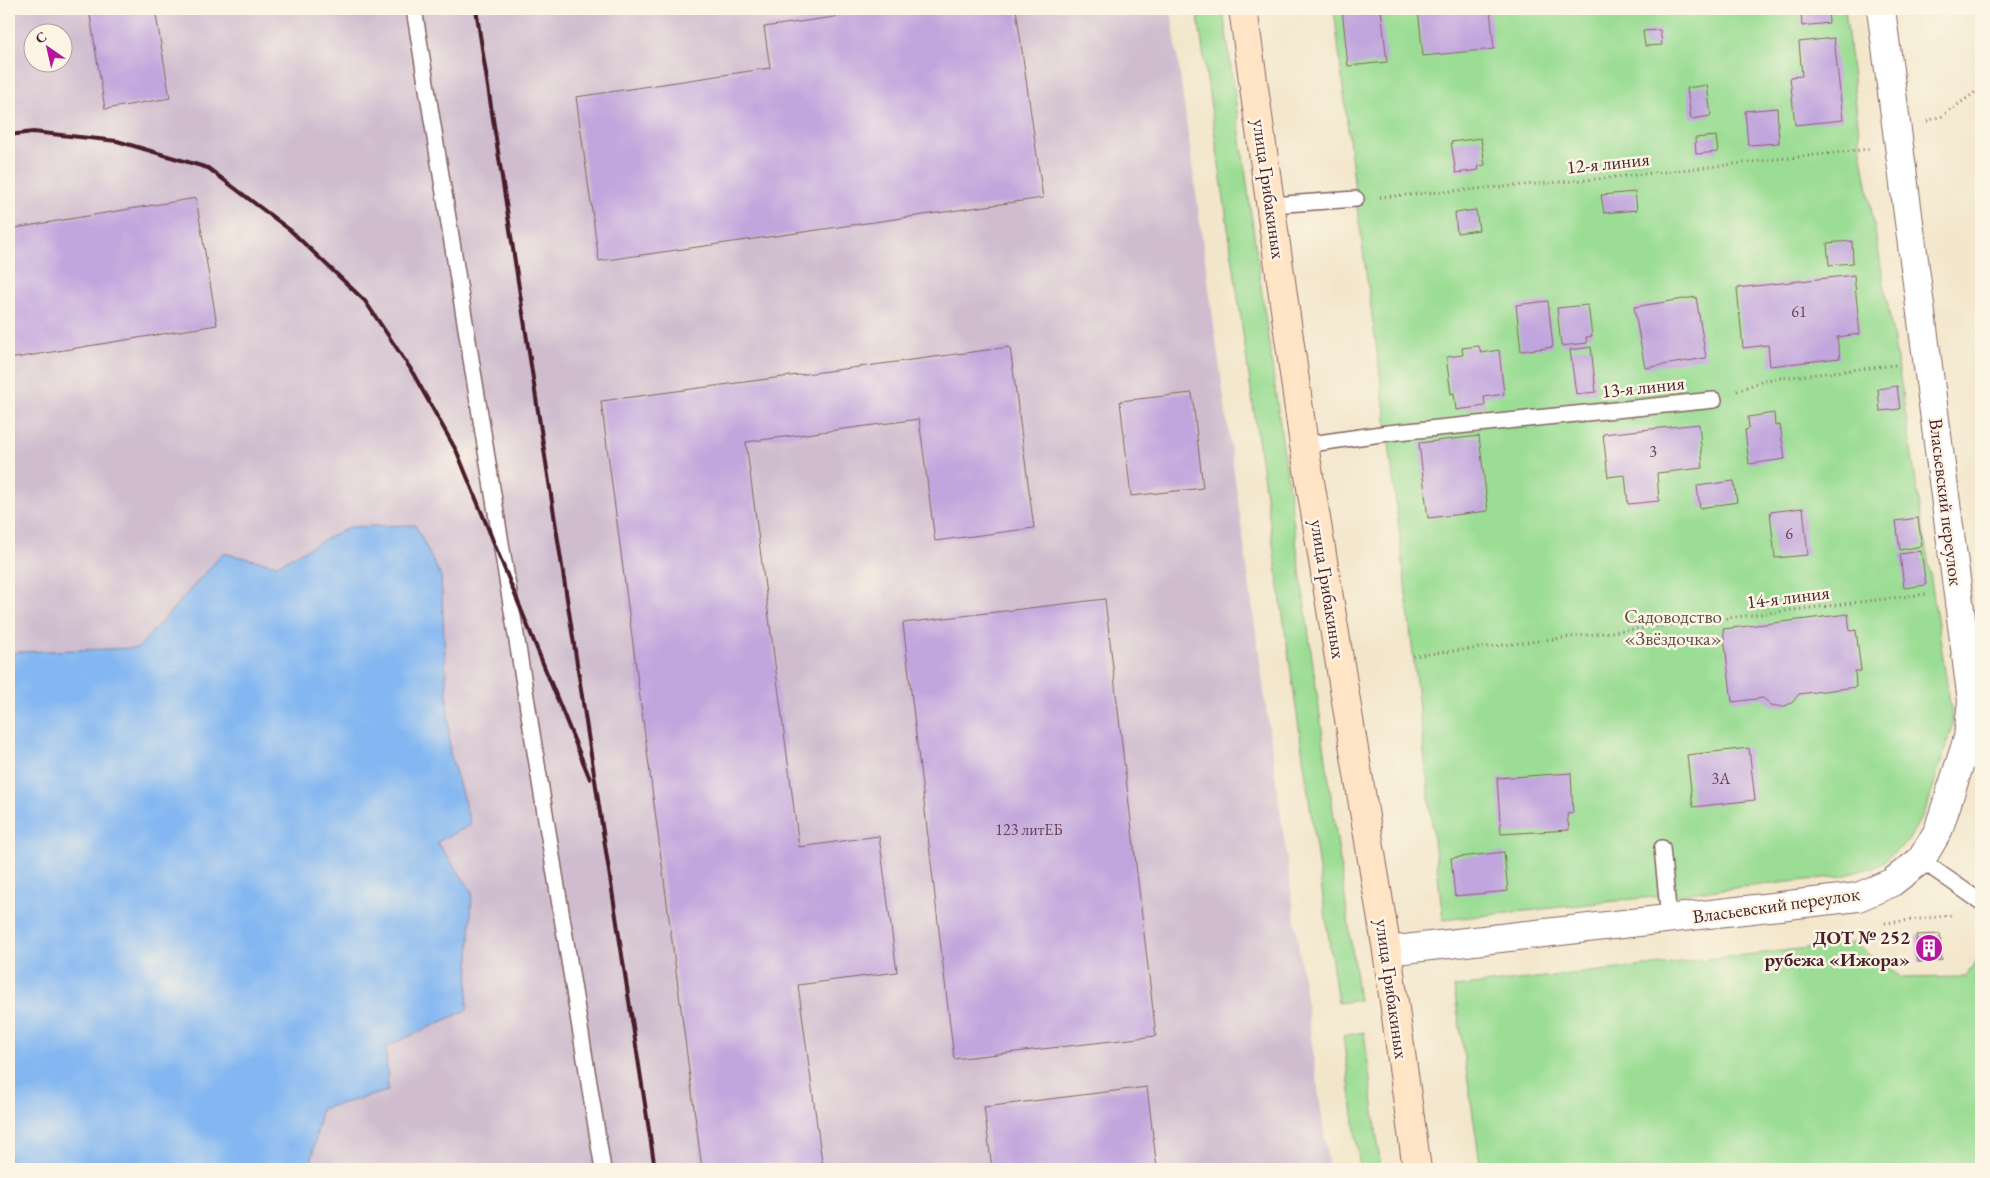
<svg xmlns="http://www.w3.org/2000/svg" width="1990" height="1178" viewBox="0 0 1990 1178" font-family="'EB Garamond',serif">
<rect width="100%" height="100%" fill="#fcf5e5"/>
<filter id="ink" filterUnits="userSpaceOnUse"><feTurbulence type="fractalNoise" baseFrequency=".02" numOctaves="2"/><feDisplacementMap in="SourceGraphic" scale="10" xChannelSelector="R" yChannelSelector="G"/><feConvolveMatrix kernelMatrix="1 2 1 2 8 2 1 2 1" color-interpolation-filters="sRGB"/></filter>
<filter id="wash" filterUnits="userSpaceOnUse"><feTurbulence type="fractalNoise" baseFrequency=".0096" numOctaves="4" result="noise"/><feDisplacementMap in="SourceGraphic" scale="20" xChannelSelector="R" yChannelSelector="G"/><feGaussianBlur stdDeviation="1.12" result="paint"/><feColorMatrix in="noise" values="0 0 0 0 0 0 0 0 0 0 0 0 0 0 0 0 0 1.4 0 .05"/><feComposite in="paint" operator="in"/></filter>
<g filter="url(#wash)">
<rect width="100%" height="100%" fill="#f2e6ca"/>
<!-- industrial -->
<path fill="#cfbdcf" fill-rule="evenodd" d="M9,9H1171L1329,1169H9ZM32,32H62V62H32Z"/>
<!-- green -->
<path fill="#9bdd94" stroke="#727e60" d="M1197,9H1223L1359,1000L1338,1003Z
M1334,9H1845L1861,150L1898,365L1953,723L1927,807L1908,841L1879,865L1843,876L1443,920L1388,433L1356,199Z
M1854,943L1902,978L1966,977L1981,951V1169H1481L1454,987Z
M1364,1032L1381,1169H1360L1343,1036Z"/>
<!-- water -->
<path fill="#84b7f1" stroke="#676b8e" d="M415,525L441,577L450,753L471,825L437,842L472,891L467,1010L386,1047L388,1091L321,1109L310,1169H9V655L18,652L138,648L223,553L277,565L349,527Z"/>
<g id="blocks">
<!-- building -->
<path fill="#c1a6dd" d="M89,9H155L170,98L105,109Z
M890,9H1016L1043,198L599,261L576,97L770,68L764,27Z
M1342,9H1381L1387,62L1348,66Z
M1418,9H1490L1494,49L1423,56Z
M1828,9L1829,23L1802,26L1801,12Z
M1660,30L1662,45L1645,46L1643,31Z
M1834,38L1843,120L1795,125L1790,77L1802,76L1799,42Z
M1707,85L1711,116L1691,119L1687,88Z
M1777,108L1779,143L1748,145L1745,111Z
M1716,136L1718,152L1696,154L1695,138Z
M1481,138L1485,165L1478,166L1479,170L1456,173L1451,142Z
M1635,192L1637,210L1604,213L1601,195Z
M196,198L217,325L9,359V229Z
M1476,210L1479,230L1457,233L1455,213Z
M1852,241L1853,263L1829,265L1827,243Z
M1854,275L1860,334L1837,337L1840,358L1770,366L1768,345L1743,348L1737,288Z
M1696,297L1706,358L1645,368L1634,307Z
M1548,301L1553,347L1521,351L1516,305Z
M1588,305L1592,336L1586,337L1587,343L1561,346L1557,308Z
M1479,346L1481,353L1499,350L1504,394L1484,397L1485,406L1456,410L1454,393L1451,394L1446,357L1463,355L1462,348Z
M1010,347L1034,528L935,541L919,419L746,442L799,847L879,836L897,972L798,985L823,1169H702L601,401Z
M1591,347L1596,392L1576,394L1570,350Z
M1897,386L1900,409L1880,411L1878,389Z
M1192,393L1203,488L1131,496L1120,401Z
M1774,413L1775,426L1780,425L1785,459L1749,464L1745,430L1749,429L1748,417Z
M1699,424L1703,468L1657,473L1659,501L1628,504L1625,475L1608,477L1603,434Z
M1479,436L1488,511L1428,518L1419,443Z
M1734,481L1737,502L1700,508L1697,486Z
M1803,508L1808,555L1775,558L1770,512Z
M1918,518L1922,546L1900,550L1896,521Z
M1921,551L1926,585L1904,588L1900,554Z
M1105,599L1156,1036L954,1059L903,623Z
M1848,614L1850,631L1856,630L1861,671H1855L1856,687L1799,694L1793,702L1783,707L1771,705L1763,698L1732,702L1723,629Z
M1749,748L1755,800L1693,807L1687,755Z
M1571,773L1573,813L1567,814L1569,830L1501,834L1497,778Z
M1504,852L1508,891L1455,896L1451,858Z
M1940,934L1942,960L1918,962L1916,935Z
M1147,1087L1157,1169H992L984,1107Z"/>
</g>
</g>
<g filter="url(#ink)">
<use href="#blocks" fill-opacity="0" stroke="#856563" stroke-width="1"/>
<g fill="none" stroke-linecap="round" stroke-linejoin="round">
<!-- lane casing -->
<g stroke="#856563" stroke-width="18">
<path id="lane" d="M414,9L603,1169
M1271,205L1356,199
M1304,445L1388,433L1714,400
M1662,848L1669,919
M1921,860L1981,902"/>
</g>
<!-- street casing -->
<g stroke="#856563" stroke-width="30">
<path id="street" d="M1387,951L1858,897L1891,883L1921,860L1938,831L1968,738L1972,701L1881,9"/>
</g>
<!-- secondary casing -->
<g stroke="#856563" stroke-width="30">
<path id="secondary" d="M1243,9L1304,445L1387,951L1417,1169"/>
</g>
<!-- path -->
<path stroke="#856563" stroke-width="3" stroke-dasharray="1 4" stroke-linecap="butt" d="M1927,121L1942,116L1981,88
M1380,197L1608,178L1869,149
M1737,391L1764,380L1895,365
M1413,656L1926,594
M1885,923L1953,915"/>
<!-- lane -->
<use href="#lane" stroke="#fff" stroke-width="15"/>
<!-- street -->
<use href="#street" stroke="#fff" stroke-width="28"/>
<!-- secondary -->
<use href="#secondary" stroke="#ffe4c6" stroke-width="28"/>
<!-- rail -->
<path stroke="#4a1f2b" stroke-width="4" d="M476,9L655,1169
M9,135L33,132L117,141L208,168L290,230L365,301L410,368L457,452L590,779"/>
</g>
</g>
<!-- icons -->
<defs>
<g id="building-disc" transform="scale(1.4375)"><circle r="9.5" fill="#b5179e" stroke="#fcf5e5"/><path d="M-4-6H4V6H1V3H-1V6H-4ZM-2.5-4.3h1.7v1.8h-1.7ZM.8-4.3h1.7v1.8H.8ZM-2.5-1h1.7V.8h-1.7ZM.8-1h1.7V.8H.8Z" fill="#fff"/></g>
</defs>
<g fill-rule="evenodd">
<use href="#building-disc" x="1929" y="948"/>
</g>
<g text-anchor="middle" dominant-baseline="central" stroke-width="5" stroke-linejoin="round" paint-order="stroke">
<!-- number labels -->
<g font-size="16" fill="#684158">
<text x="1799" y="311">61</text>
<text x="1653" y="451">3</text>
<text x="1789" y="533">6</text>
<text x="1721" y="778">3А</text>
<text x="1029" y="829">123 литЕБ</text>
</g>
<!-- street labels -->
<g font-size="19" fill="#4a1f2b" stroke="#fcf5e5">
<text transform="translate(1608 163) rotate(-6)">12-я линия</text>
<text transform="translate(1269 189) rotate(82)">улица Грибакиных</text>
<text transform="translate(1643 387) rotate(-6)">13-я линия</text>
<text transform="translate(1946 502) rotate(83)">Власьевский переулок</text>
<text transform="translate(1328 589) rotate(81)">улица Грибакиных</text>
<text transform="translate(1788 597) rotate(-7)">14-я линия</text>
<text transform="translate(1776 905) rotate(-8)">Власьевский переулок</text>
<text transform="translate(1392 989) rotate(82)">улица Грибакиных</text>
</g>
<!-- park labels -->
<g font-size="19" fill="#5e4e45" stroke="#fcf5e5">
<text x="1673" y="616">Садоводство<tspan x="1673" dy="22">«Звёздочка»</tspan></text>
</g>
<!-- poi labels -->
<g font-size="19" font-weight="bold" fill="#4a1f2b" stroke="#fcf5e5" text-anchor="end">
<text x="1910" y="937">ДОТ № 252<tspan x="1910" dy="22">рубежа «Ижора»</tspan></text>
</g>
</g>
<!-- margin -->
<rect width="1990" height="1178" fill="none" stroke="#fcf5e5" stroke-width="30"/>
<!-- north arrow -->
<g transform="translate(48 48) rotate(326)"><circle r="24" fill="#fcf5e5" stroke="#b59f9b"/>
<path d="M0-4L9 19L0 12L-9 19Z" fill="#b5179e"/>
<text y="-8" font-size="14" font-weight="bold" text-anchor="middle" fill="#4a1f2b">С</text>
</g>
</svg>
